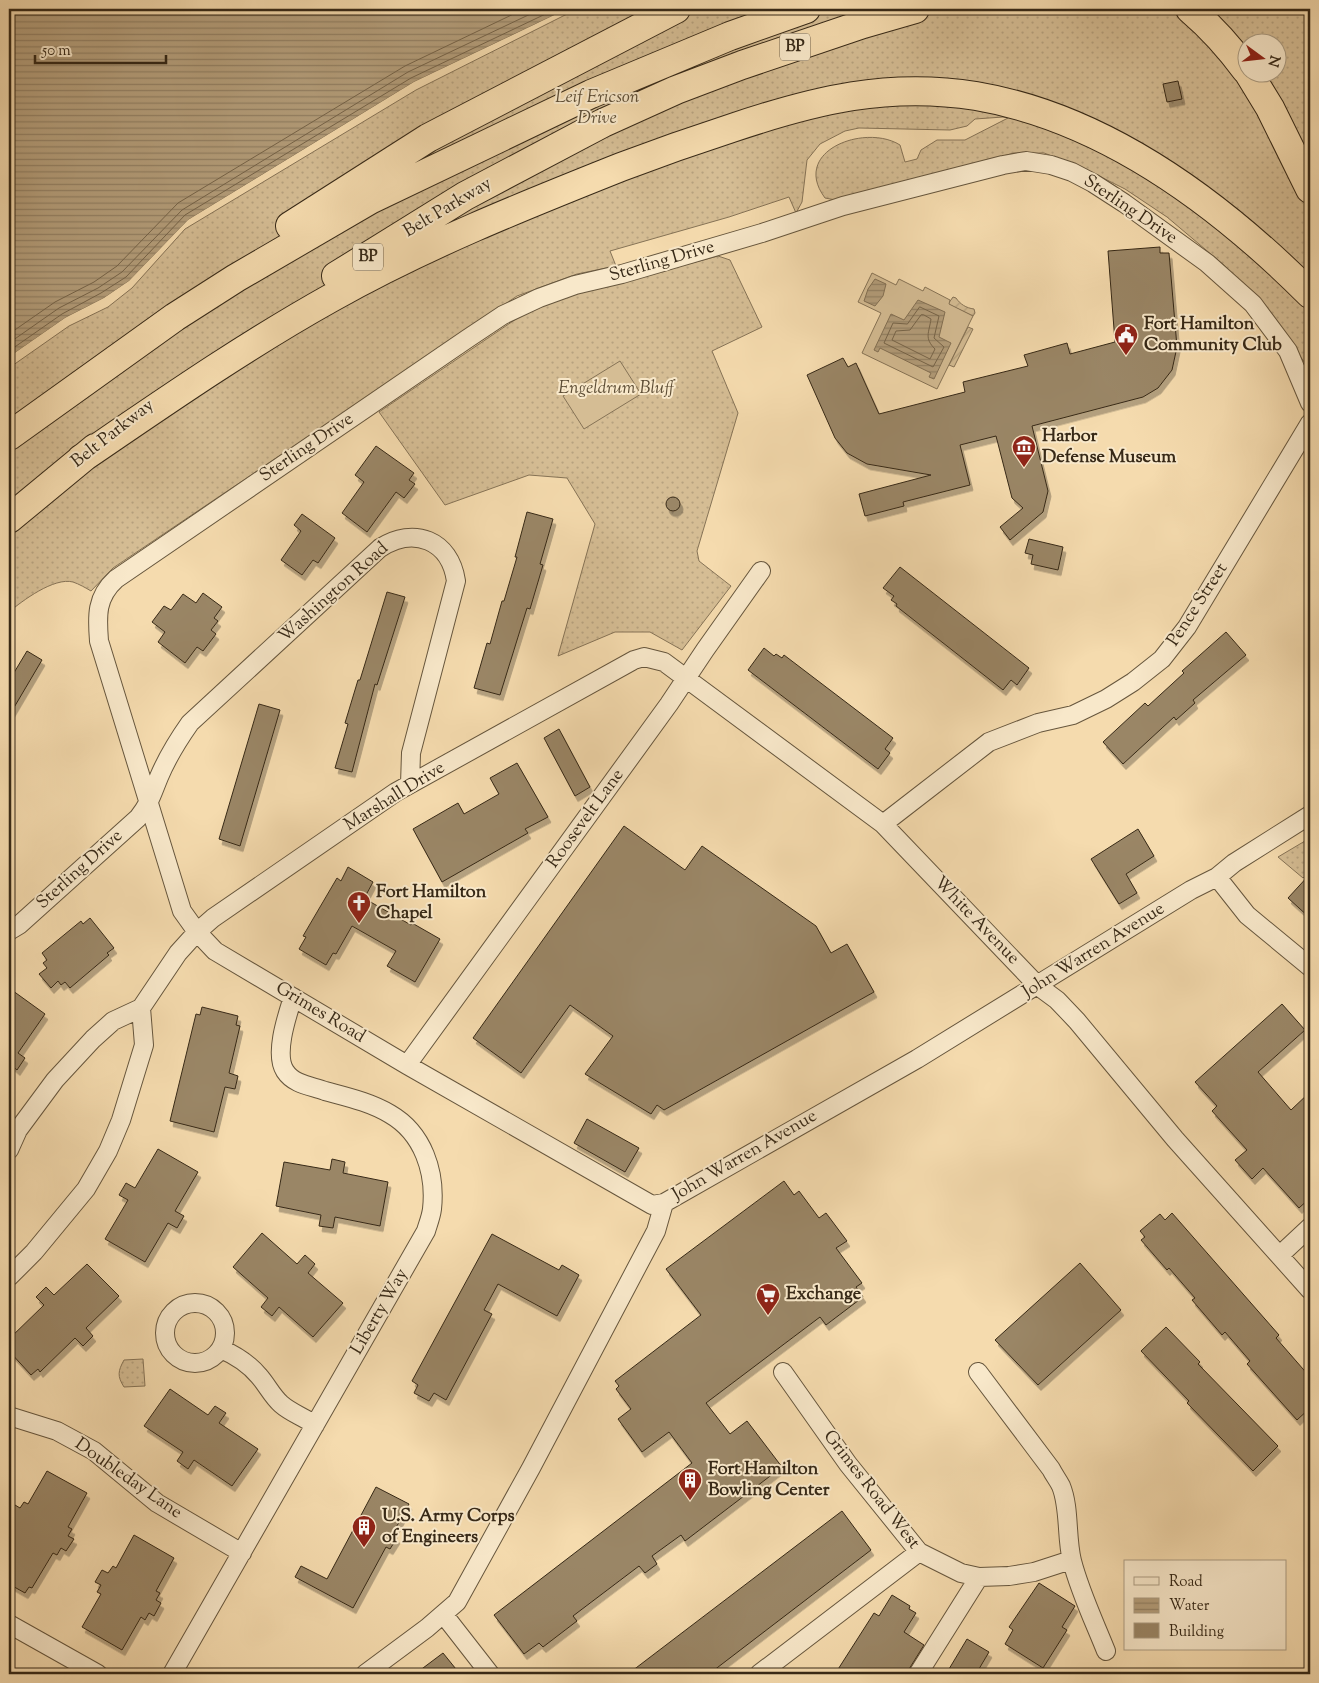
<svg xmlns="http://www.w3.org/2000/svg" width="1319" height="1683" viewBox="0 0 1319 1683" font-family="'Sorts Mill Goudy',serif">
<defs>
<pattern id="grass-dots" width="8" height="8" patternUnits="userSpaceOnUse" patternTransform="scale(1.25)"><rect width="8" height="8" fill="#d5bd94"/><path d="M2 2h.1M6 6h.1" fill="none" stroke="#b7a27f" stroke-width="1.8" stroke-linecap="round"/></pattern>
<pattern id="garden-furrows" width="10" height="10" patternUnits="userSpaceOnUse" patternTransform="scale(1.25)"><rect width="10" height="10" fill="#d5bd94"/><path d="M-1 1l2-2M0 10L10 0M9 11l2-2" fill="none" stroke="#b7a27f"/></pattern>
<pattern id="water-rules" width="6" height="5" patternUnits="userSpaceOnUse" patternTransform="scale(1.25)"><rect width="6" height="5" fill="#b49e7b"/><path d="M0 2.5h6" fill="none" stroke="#938164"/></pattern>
<filter id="shadow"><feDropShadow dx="3" dy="5.5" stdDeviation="0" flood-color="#0004"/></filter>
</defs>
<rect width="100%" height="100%" fill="#f5dbae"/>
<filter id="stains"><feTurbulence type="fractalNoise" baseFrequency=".004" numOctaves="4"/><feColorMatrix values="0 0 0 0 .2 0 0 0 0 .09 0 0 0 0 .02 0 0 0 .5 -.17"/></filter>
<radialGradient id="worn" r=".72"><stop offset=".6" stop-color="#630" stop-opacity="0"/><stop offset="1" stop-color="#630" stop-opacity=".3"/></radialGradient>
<!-- grass -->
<path fill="url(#grass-dots)" stroke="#867356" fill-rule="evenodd" d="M577,9H1310V370L1271,316L1225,266L1167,217L1125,189L1079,166L1044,153H1014L841,201L825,198C790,151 865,123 900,145L905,162L917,159L921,150L937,140H965L1008,118L1003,117L975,119L967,126L950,130L859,128L845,131L820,144L807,160L802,202L796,213L789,197L729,217L610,251L616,266L577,274L517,296L113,568L91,591C86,588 79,584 73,582C54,577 22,601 9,612V368L69,326L108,307L132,288L185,229L416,90ZM1246,42H1276V72H1246Z
M718,256L730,260L762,327L712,351L738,413L697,551L699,561L731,586L682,650L650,632H615L558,656L595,524L567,478L529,475L445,505L379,412L519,317L561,298Z
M1310,838V871L1303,878L1278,857Z
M143,1359L145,1386L124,1387C117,1376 118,1371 124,1360Z"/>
<!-- garden -->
<path fill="url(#garden-furrows)" stroke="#867356" d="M953,297L956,298C960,304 966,308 974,309L975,313L973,316L948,304Z
M968,327L973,329L954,367L949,365Z"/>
<!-- pitch -->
<path fill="#d5bd94" stroke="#867356" d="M872,273L896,285L899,279L923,291L925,287L950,300L949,304L973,316L937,389L862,353L881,313L858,302Z
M620,361L641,394L584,429L563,396Z"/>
<!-- water -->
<path fill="url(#water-rules)" stroke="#826f53" d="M9,9H567L414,82L188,220L129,281L104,298L65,318L9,357Z
M875,279L886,284L883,296L875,306L864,301L868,289Z
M918,300L945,312L939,337L951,343L934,379L929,377L931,373L880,348L878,352L874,350L891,314L904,320Z"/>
<!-- pier -->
<path fill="#f5dbae" d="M567,9H570L568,11L415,85L189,222L131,283L105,300L66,320L9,359V357L65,318L104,298L129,281L188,220L414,82Z"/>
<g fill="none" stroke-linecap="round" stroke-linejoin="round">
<!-- shore -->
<path stroke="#766449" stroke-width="1" d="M920,307L939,316L934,338L944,347L933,367L884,343L893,323L907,324Z
M924,315L931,319C929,333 924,338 935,349L930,359L892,340L896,331L910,330L921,315Z
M9,334L55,302L94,282L117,266L178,203L405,66L524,9
M9,343L59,308L98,288L122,272L182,210L408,72L541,9
M9,351L62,314L101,293L126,277L185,215L411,78L556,9"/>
</g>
<!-- building -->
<path fill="#9a8666" stroke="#372917" filter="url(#shadow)" d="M1178,81L1182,99L1167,102L1163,84Z
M1160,247V253H1169L1177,347L1172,370L1158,388L1143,397L1032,426L1048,491L1043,512L1010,540L1000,527L1023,508L1012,498L996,436L960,445L970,485L903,502L904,506L865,516L859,494L931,475L867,464L847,453L835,438L807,375L843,358L848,367L856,363L879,414L965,392L963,382L1028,366L1024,355L1067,343L1070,354L1115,342L1108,251Z
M376,446L414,473L409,480L415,484L404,498L396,492L367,532L342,513L364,482L355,475Z
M666 504a7 7 0 1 1 14 0a7 7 0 1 1-14 0Z
M527,512L553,519L540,564L543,565L530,609L527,608L500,695L474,688L487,643L490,644L502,601H504L517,557H515Z
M302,514L335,538L318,563L313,560L302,575L281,560L301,531L294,525Z
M1029,539L1063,547L1058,570L1031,564L1033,555L1025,553Z
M900,567L1029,668L1017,685L1011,680L1003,690L896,606L897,604L891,600L894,596L883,588Z
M387,592L405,597L377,685L375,684L352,772L335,768L348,724L345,723L358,680H360Z
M203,593L222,607L214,618L218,621L211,630L216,634L203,651L197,647L185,663L158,642L165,632L152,622L164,606L171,610L183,594L196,603Z
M1226,632L1246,655L1193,700L1195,703L1176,720L1174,717L1123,764L1103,742L1145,703L1148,706L1184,673L1182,671Z
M764,648L774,656L776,654L782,658L784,655L893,738L885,749L890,753L878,769L748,670Z
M27,651L42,660L9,716V681Z
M259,704L280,710L240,846L219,839Z
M559,729L590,787L575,796L544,738Z
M517,763L548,817L525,829L528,833L442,882L413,829L458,803L464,814L499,794L490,778Z
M624,826L685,870L702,846L816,926L831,953L847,944L874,992L664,1110L657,1105L651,1114L585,1074L613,1036L570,1005L521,1073L473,1038Z
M1138,829L1154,856L1126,874L1137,893L1119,904L1091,859Z
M348,867L373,882L366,895L369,897L367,900L411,925L412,923L440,939L415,982L387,966L396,951L352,926L336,954L333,953L326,965L299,949L306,937L303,936L337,878L341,881Z
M1310,874V918L1288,898Z
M90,918L114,948L107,953L109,955L70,988L65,982L61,985L58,981L51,988L39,974L47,968L43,963L47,960L42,953L81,921L83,924Z
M9,988L45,1014L18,1053L25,1058L17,1070L10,1064L9,1066Z
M1282,1004L1305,1030L1258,1072L1291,1110L1310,1092V1198L1299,1208L1263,1168L1252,1179L1235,1160L1247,1150L1212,1111L1217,1106L1195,1082Z
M202,1007L238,1016L236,1025L240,1026L229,1073L238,1076L235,1089L225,1087L214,1132L170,1121L196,1014L200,1015Z
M587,1119L639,1148L625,1172L574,1143Z
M158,1149L198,1172L175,1211L184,1216L177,1228L168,1223L145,1262L105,1239L128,1200L119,1195L126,1183L135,1188Z
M332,1159L345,1162L343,1173L388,1182L380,1226L335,1217L333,1228L319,1226L321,1215L276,1206L284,1162L330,1170Z
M784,1181L794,1195L799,1191L819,1218L826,1213L847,1241L836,1248L862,1283L856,1287L863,1297L826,1325L820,1317L706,1403L730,1434L747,1421L782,1467L685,1541L681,1535L652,1556L657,1564L645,1573L639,1566L573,1616L577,1621L543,1647L539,1643L524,1654L494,1615L692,1463L669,1432L642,1452L618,1419L631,1409L616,1389L619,1386L615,1381L701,1315L666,1269Z
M1172,1213L1279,1335L1276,1338L1310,1377V1408L1297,1420L1247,1364L1250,1361L1225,1332L1222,1335L1192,1300L1195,1298L1169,1268L1167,1270L1141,1240L1145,1237L1140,1231L1160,1214L1165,1220Z
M262,1233L297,1264L305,1255L315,1264L308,1273L343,1303L313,1337L279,1307L272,1316L261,1307L268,1298L233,1267Z
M492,1234L559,1270L562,1265L579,1275L557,1316L498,1284L484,1310L492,1314L446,1400L434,1393L429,1401L414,1393L418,1385L412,1381Z
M1080,1263L1121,1310L1038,1385L995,1340Z
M87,1264L119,1296L86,1328L93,1336L83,1346L75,1338L40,1372L38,1369L31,1375L9,1351V1339L44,1305L36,1297L46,1287L54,1295Z
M1166,1327L1200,1362L1198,1364L1278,1446L1253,1471L1187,1403L1189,1401L1141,1351Z
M170,1389L208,1415L215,1406L226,1413L219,1423L258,1449L232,1486L194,1460L188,1469L177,1461L183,1452L144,1426Z
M47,1471L87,1493L68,1527L72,1529L68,1536L74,1539L66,1551L61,1548L57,1555L53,1553L32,1588L29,1587L25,1593L9,1584V1515L15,1505L20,1508L24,1502L28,1504Z
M376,1487L409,1504L392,1535L397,1538L390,1549L386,1547L353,1608L295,1577L301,1566L327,1579Z
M842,1511L871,1550L709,1674H628Z
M134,1535L174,1558L156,1591L160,1593L156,1600L161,1603L154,1616L149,1613L145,1620L141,1617L122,1650L82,1627L101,1594L97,1592L101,1585L95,1582L102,1570L108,1573L113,1566L116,1568Z
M1039,1583L1075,1606L1062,1627L1067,1630L1043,1668L1005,1644L1013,1630L1009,1627Z
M892,1595L910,1606L909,1609L916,1613L904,1632L924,1645L906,1674H835L874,1613L879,1616Z
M967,1639L989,1652L976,1674H946Z
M443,1653L460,1674H415Z"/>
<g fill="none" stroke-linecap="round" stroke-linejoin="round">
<!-- minor casing -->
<g stroke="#66563d" stroke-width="20">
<path id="minor" d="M883,824L989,742L1038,723L1073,715L1106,699L1133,682L1162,659L1187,627L1310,423
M1217,877L1247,915L1310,967
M9,931L19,925L138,818C150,803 152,794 159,777C167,758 178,740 190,723L380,548C414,526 450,540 456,581L411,753L410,784
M407,1065L669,704L705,650L761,571
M9,1150L18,1130L55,1080L93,1039L113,1021L141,1008L178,953L197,932L213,918L396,792L634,660L644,657L664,662L883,824L1038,986L1057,1000L1077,1021L1175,1139L1310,1290
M664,1203L652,1205L407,1065L215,951L197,932L182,911L99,641C97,616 96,597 116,579L467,339L503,315L539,298L575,285L622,274L762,233L843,206L1003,165L1026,161L1051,165L1072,172L1093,183L1124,203L1207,263L1253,304L1288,351L1310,403
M1280,1255L1310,1227
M9,1277L34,1252L86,1189L108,1151L121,1120L144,1045L141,1008
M165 1333a30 30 0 1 1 60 0a30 30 0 1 1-60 0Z
M221,1349C235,1355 249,1364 259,1376C267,1385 272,1396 281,1404C291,1413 304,1417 315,1425
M783,1372L848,1464L919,1552L961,1573L979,1577L1009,1576L1034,1572L1071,1560
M978,1372L1051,1469C1054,1475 1058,1480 1061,1486C1070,1508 1066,1537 1072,1561C1080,1592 1094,1621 1106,1651
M9,1416L57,1431L94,1451L157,1503L242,1553
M444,1615L490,1674
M9,1624L98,1674
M172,1674L426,1231C428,1224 431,1217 432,1209C436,1172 423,1133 390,1114C370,1102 347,1097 325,1091C312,1086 294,1085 285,1071C274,1054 287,1016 293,997
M365,1674L427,1628L457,1602L531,1468L656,1231L664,1203L917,1059L1191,890L1217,877L1234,863L1310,815
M759,1674L919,1552
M918,1674L979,1577"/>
</g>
<!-- motorway casing -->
<g stroke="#372917" stroke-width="30">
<path id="motorway" d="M1190,9C1211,27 1230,48 1246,70
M1248,72L1270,108L1310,189
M290,226L428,138L676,9
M336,276L465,196L603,123L676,90L742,65L863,24L915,9
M9,436L175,317L236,278L370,200L591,94L730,36L806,9
M81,459C163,403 245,346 331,298C423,246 523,206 621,167C658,153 695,140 732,128C815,100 888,82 976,96C1106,118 1219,203 1310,294
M9,519L95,448"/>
</g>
<!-- minor -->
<use href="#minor" stroke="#f8e8ca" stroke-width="18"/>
<!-- motorway -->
<use href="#motorway" stroke="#f5dbae" stroke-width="28"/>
</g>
<!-- icons -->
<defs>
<g id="civic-pin" transform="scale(1.25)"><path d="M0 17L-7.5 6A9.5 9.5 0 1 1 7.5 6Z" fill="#8f2418" stroke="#f8e8ca"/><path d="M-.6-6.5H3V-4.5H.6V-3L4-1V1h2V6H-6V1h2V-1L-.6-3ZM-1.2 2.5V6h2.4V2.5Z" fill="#fff"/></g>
<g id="museum-pin" transform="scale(1.25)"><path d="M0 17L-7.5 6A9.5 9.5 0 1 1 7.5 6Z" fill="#8f2418" stroke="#f8e8ca"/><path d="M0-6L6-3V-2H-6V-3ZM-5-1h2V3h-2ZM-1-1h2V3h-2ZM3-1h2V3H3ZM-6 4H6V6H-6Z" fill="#fff"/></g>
<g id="church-pin" transform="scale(1.25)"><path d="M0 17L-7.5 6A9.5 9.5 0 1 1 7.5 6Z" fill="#8f2418" stroke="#f8e8ca"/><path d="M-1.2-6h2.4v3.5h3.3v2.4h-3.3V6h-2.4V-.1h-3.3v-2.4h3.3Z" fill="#fff"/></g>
<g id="supermarket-pin" transform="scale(1.25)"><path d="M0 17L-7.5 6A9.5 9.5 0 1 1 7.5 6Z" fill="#8f2418" stroke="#f8e8ca"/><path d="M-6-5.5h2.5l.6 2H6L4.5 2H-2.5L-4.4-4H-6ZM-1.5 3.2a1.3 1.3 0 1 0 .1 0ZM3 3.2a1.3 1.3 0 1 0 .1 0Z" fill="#fff"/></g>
<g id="building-pin" transform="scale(1.25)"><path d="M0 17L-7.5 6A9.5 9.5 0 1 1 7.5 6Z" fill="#8f2418" stroke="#f8e8ca"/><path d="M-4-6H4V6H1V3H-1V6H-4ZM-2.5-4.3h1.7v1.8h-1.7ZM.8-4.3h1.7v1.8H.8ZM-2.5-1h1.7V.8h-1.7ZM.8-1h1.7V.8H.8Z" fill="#fff"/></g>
</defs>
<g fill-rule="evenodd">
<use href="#civic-pin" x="1126" y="335"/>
<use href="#museum-pin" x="1024" y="447"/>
<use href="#church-pin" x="359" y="903"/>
<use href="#supermarket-pin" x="768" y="1295"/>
<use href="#building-pin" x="690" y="1480"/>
<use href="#building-pin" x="364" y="1527"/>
</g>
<g text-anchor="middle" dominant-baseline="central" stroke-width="4" stroke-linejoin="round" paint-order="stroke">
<!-- shield labels -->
<g fill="#f8e8ca" stroke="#71624d" stroke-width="1">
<rect x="780" y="33.5" width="30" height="27" rx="4"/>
<rect x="353" y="243.5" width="30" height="27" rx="4"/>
</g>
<g font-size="16" font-weight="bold" fill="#372917">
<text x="795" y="47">BP</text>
<text x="368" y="257">BP</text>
</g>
<!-- park labels -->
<g font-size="18" font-style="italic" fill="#5e4e36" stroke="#f8e8ca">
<text x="597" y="98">Leif Ericson<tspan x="597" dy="21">Drive</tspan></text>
<text x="616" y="389">Engeldrum Bluff</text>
</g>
<!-- street labels -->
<g font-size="18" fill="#372917" stroke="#f8e8ca">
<text transform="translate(448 208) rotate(-31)">Belt Parkway</text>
<text transform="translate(1130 210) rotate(34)">Sterling Drive</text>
<text transform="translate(662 262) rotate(-16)">Sterling Drive</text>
<text transform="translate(113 434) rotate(-38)">Belt Parkway</text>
<text transform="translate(307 448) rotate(-34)">Sterling Drive</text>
<text transform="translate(334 593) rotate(-42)">Washington Road</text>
<text transform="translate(1198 605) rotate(-57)">Pence Street</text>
<text transform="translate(395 797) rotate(-32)">Marshall Drive</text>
<text transform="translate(586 819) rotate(-54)">Roosevelt Lane</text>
<text transform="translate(80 870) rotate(-42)">Sterling Drive</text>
<text transform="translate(976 921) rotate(46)">White Avenue</text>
<text transform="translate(1094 951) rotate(-32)">John Warren Avenue</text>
<text transform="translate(320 1013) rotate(31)">Grimes Road</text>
<text transform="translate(745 1156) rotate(-30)">John Warren Avenue</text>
<text transform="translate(380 1312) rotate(-60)">Liberty Way</text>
<text transform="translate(128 1479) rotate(35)">Doubleday Lane</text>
<text transform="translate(871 1490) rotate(52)">Grimes Road West</text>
</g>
<!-- poi labels -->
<g font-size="18" font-weight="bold" fill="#372917" stroke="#f8e8ca" text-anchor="start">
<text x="1144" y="325">Fort Hamilton<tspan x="1144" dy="21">Community Club</tspan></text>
<text x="1042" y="437">Harbor<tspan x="1042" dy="21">Defense Museum</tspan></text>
<text x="376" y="893">Fort Hamilton<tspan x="376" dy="21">Chapel</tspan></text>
<text x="786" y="1295">Exchange</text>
<text x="708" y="1470">Fort Hamilton<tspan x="708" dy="21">Bowling Center</tspan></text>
<text x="382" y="1517">U.S. Army Corps<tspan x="382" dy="21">of Engineers</tspan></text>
</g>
</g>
<!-- margin -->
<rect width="1319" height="1683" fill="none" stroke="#f5dbae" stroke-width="30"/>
<rect x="10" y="10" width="1299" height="1663" fill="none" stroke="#372917" stroke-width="2.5"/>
<rect x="15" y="15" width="1289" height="1653" fill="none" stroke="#372917"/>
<!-- legend -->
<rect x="1124" y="1560" width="162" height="90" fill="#f8e8ca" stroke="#ab9c82"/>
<rect x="1134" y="1577" width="25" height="8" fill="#f8e8ca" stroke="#ab9c82"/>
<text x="1169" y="1586" font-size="15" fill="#372917">Road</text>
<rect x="1134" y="1598" width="25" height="15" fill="url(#water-rules)" stroke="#ab9c82"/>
<text x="1169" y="1610" font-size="15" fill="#372917">Water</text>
<rect x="1134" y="1623" width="25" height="15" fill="#9a8666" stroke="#ab9c82"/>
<text x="1169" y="1636" font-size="15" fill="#372917">Building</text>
<!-- north arrow -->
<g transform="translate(1262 58) rotate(105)"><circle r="24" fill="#f8e8ca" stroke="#ab9c82"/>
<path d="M0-4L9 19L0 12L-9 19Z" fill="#8f2418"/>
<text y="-8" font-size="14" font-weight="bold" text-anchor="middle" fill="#372917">N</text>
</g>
<!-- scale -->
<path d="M35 55v8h131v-8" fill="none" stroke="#372917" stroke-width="2.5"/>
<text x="42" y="55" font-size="15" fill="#372917" stroke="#f8e8ca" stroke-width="4" paint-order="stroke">50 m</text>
<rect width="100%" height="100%" filter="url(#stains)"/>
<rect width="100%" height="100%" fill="url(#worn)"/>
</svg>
